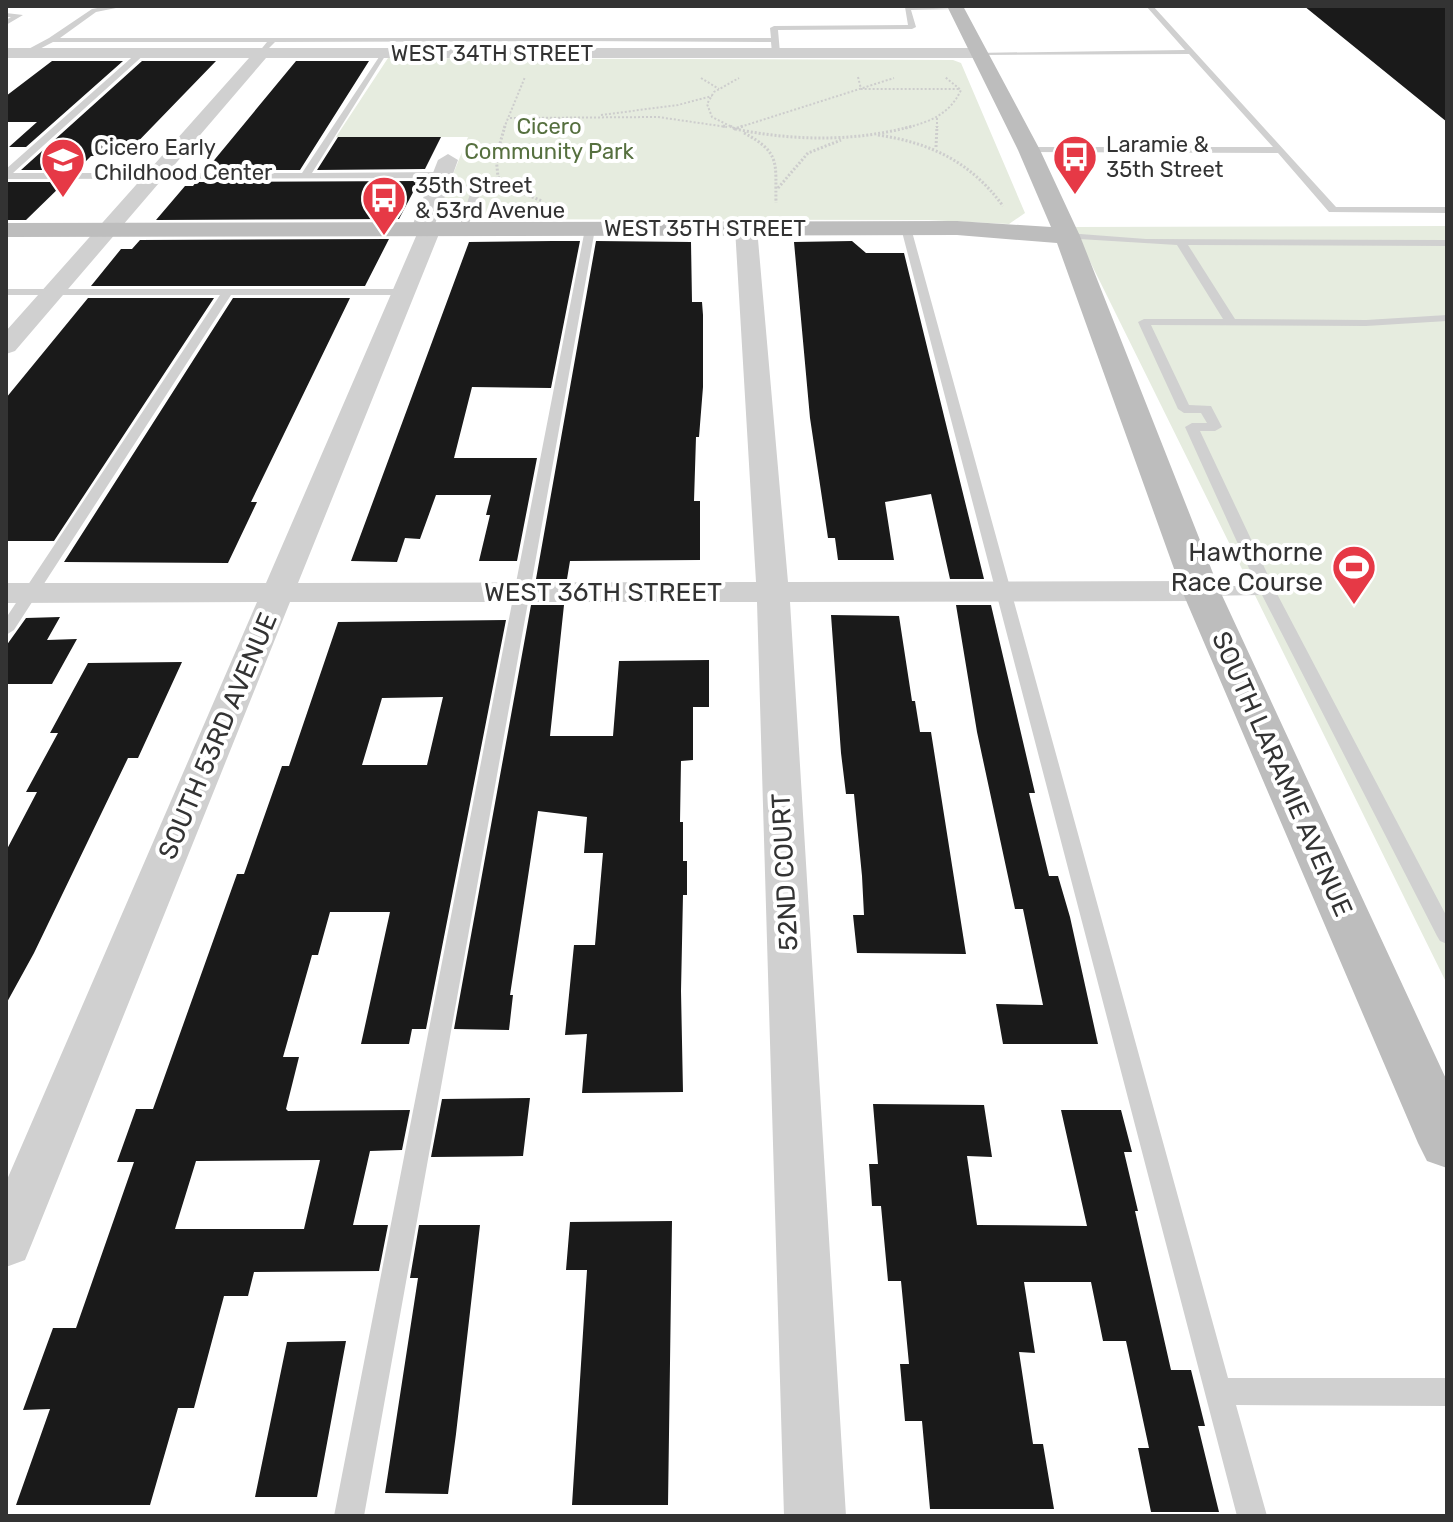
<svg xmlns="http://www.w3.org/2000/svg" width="1453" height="1522" viewBox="0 0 1453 1522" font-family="Rubik,sans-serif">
<rect width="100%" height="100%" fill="#fff"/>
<!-- green -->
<path fill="#e6ecdf" d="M388,58L953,60L961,63L1025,213L1009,224L928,220L435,219L468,137H336Z
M1447,226V984L1073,227Z"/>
<!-- building -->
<path fill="#1a1a1a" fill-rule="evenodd" d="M1304,6H1447V122Z
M52,61H123L26,147H9L37,122H6V96Z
M142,61H216L124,156H91L77,170H21Z
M296,61H369L300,170H206Z
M338,137H441L425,169L317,170Z
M419,181L399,219L156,220L185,186H193L196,182Z
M8,182H65L26,220H6Z
M389,239L365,286H91L121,249H132L140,240Z
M553,241H580L551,388L472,387L454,458H537L517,561H479L490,515H486L491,495H436L420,539L405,538L397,562L351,561L469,242Z
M596,241L691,242L692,302H702L703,315V387L699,437H696L694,501H700V560L570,561L567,579H536Z
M852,241L866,253H904L984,579H950L931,494L885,502L894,560H838L835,538H828L810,418L794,242Z
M88,298H214L54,541H6V398Z
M233,298H350L251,502H257L228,563L64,562Z
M531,605H564L550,736H613L619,661L709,660V707H693V760L681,761L680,822H683V861H687V895H683L681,991L683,1092L582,1093L587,1034L565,1035L574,945H595L603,853H584L587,817L538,811L510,995H513L509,1030L454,1029Z
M956,605H991L1035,793H1029L1049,876H1058L1070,917L1098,1044H1003L996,1004L1043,1005L1023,909H1015L977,732Z
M831,615L899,616L912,701H915L920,732H931L966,954L857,953L853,915H864L862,876L854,794H846L841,753Z
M60,617L47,640L77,639L52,684H6V646L26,618Z
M506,620L426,1029H412L409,1044H361L390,912H330L318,955H312L283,1057H299L286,1109L288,1111L410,1110L402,1150L370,1151L353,1225H388L379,1271L254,1272L248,1296H224L194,1408H178L150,1505H16L50,1409L23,1410L53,1328H76L134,1162H117L136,1109H153L237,874H244L282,766H289L338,622ZM443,697L427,765H362L382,698ZM320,1160L304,1229H175L196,1161Z
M182,662L138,758H128L34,953L6,1004V851L37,792H26L58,733H50L88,663Z
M530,1098L523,1156L431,1157L442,1099Z
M873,1104L984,1105L992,1157L967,1156L977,1225L1087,1226L1061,1110H1121L1132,1152H1124L1138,1211H1135L1171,1370H1191L1205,1426H1198L1219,1512H1151L1138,1448H1149L1126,1341H1103L1091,1282H1024L1035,1353L1019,1352L1033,1444H1043L1054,1509H930L922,1421H905L900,1364H909L901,1281H888L881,1206H872L869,1164H878Z
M672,1221L668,1505H572L587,1270H566L570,1222Z
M419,1225H480L456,1434L448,1494L385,1493L418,1278H410Z
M346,1341L317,1497H255L287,1342Z"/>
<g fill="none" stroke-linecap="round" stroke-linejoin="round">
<!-- path-far1 -->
<path stroke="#cdcdcd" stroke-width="2" stroke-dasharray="2 2" stroke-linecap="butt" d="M858,77L861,89H959
M701,78L719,89
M601,115L678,105L712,96
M510,118L658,117L727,127
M504,128L525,77
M734,128L712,117L707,104L714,92L739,78
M737,128L894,78
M905,128C930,122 950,114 961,90L945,77
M937,128V117"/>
<!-- path -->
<path stroke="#cdcdcd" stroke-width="3" stroke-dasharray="2 2" stroke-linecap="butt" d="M505,126L496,157L498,177L513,189L542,201
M723,126L727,127
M730,126L735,129L743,126
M735,129C795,141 854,142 913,126
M744,133C782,153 775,164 776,203
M878,135C931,143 971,162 1003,206
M936,147L937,126
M778,188L808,153L841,140"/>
<!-- lane -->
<path fill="#d0d0d0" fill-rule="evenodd" d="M108,6H126L96,12L60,38H771L770,28L774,26L908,25L905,7L960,9L911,10L916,27L912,29L778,30L780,53L776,55L772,53L771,42L571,41L564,51L560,49L563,41L275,42L262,55L258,53L267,42H53L28,55L21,53L49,38L92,9Z
M1146,6H1153L1336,207H1447V213L1329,212L1278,153L1026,152L1029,147H1273L1189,54L978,55L974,53L1185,50Z
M6,13L23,15L6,25V20L11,17H6Z
M139,51L146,53L13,173H302L383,51L387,53L312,173L442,172L447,175L442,178L6,179V169Z
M475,191L480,194L467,229L458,231L470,194Z
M906,225L911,228L1228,1378H1447V1406L1236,1405L1267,1516H1237L901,228Z
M590,226L595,229L364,1516H334L585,229Z
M1067,233L1146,239L1447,240V246L1188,245L1235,319L1366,320L1447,315V321L1366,326L1151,325L1189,405L1211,406L1222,427L1215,431H1200L1275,590L1447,917V944L1440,941L1437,936L1262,595L1201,596L1193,591L1201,586H1257L1185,427L1192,423H1207L1201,413H1184L1178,409L1138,322L1144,319H1223L1177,245L1063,238L1062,236Z
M6,289H403L409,292L403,295H231L14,630L6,635V618L220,295H6Z"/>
<!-- street -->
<path fill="#d0d0d0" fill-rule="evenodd" d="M6,48H978L986,53L978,58H266L15,351L6,354V331L249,58H6Z
M448,154L458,160L435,224L441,229L298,583L756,582L735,228L746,222L757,228L788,582L1201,581L1213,584L1217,591L1213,598L1201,601L790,602L846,1516H784L757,602H290L32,1243L25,1260L6,1267V1182L257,602L6,603V583H266L417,234L411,229L438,160Z"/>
<!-- secondary -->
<path fill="#bdbdbd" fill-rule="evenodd" d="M947,6H963L1040,150L1080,236L1220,591L1447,1081V1168L1427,1161L1418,1143L1182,591L1057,243L957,235L6,237V223L957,221L1051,227L1018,150Z"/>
</g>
<!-- icons -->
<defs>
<g id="bus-pin" transform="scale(2.3)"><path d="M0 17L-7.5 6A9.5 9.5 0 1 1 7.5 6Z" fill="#e63946" stroke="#fff"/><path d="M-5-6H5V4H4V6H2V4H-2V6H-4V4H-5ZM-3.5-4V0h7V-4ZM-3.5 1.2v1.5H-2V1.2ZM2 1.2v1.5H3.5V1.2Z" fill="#fff"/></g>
<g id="school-pin" transform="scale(2.3)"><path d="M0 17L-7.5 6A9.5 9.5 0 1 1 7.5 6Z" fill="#e63946" stroke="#fff"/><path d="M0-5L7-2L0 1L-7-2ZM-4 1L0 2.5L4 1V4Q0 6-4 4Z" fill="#fff"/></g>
<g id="stadium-pin" transform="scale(2.3)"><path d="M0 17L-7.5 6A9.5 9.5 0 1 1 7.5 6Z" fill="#e63946" stroke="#fff"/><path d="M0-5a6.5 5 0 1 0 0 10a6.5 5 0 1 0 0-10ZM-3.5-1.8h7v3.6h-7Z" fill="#fff"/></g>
</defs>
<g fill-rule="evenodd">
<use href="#bus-pin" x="1075" y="157"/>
<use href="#school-pin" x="63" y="160"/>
<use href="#bus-pin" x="384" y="198"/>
<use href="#stadium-pin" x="1354" y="567"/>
</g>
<g text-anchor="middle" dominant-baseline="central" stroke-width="8" stroke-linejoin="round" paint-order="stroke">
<!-- far-street labels -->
<g font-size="22" fill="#333" stroke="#fff">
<text x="492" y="53">WEST 34TH STREET</text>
<text x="705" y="228">WEST 35TH STREET</text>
</g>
<!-- far-park labels -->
<g font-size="22" fill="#56703f" stroke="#fff">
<text x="549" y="126">Cicero<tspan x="549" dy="25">Community Park</tspan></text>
</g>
<!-- far-poi labels -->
<g font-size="22" fill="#333" stroke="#fff" text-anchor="start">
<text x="1106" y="144">Laramie &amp;<tspan x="1106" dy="25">35th Street</tspan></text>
<text x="94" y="147">Cicero Early<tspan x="94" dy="25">Childhood Center</tspan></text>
<text x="415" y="185">35th Street<tspan x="415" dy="25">&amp; 53rd Avenue</tspan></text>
</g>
<!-- poi labels -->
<g font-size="26" fill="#333" stroke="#fff" text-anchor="end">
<text x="1323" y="552">Hawthorne<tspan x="1323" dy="30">Race Course</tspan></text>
</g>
<!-- street labels -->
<g font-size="26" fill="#333" stroke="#fff">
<text x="603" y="592">WEST 36TH STREET</text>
<text transform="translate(218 736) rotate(-67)">SOUTH 53RD AVENUE</text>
<text transform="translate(1282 774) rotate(66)">SOUTH LARAMIE AVENUE</text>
<text transform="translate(785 872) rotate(-93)">52ND COURT</text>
</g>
</g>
<!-- border -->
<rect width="1453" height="1522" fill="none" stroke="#333333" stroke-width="16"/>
</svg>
